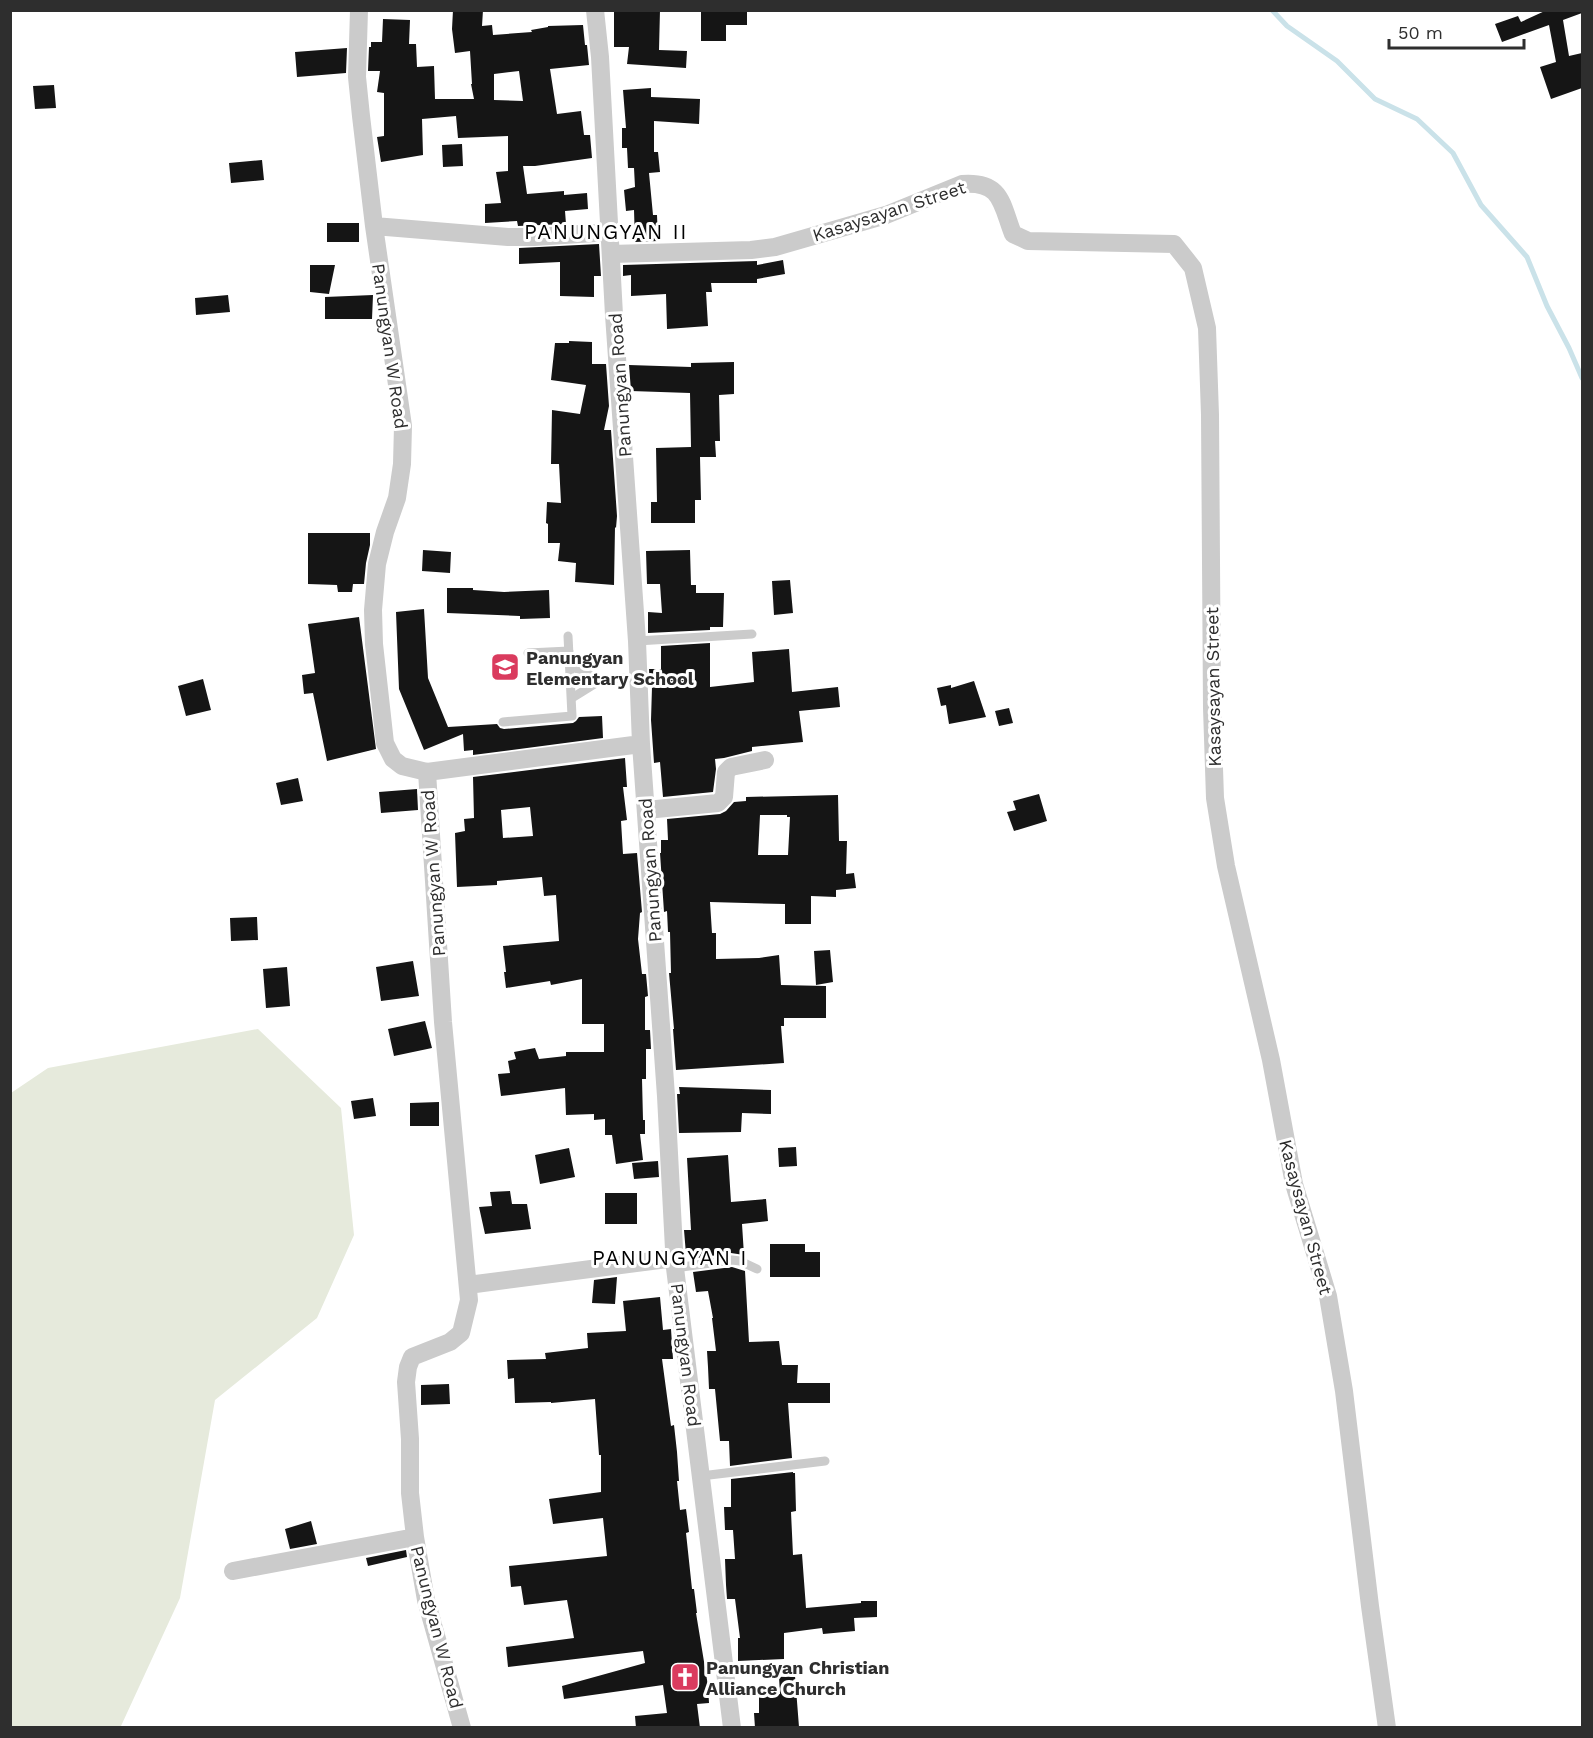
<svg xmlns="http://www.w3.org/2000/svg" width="1593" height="1738" viewBox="0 0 1593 1738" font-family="'Work Sans',sans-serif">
<rect width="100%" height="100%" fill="#fff"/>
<!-- green -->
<path fill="#e6eadc" d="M258,1029L341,1108L354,1235L317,1318L215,1400L180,1598L121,1726L119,1728L11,1727V1093L48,1068Z"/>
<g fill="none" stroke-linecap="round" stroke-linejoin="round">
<!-- stream -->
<path stroke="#cae2e9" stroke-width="5" d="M1272,10L1287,26L1337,61L1375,99L1417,119L1453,153L1481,205L1527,257L1547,306L1569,348L1582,378"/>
</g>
<!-- building -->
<path fill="#151515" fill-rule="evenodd" d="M453,10H483L482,26L492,25L493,35L532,32L531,30L548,27V26L583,25L585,45H587L589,65L550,69L557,114L581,111L584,135H590L592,158L535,166H523L527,194L564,191V195L587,193L588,209L565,211L566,224L518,226L517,221L485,223V204L501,203L496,172L508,171V136L458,138L456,116L422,119L423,155L381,162L377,137L384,136V93L377,92L380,71H368L369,47H371V42H382L383,19L410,20L409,44H416L417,67L434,66L435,99H474L471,84H472L470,51L455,53L452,29ZM519,71L523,101L494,100V74Z
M614,10H660L659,50L687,51L686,68L627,64L629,47H614Z
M701,10H747V25H726V41H701Z
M1547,10H1582V13L1563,20L1569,56L1582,53V88L1551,99L1540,67L1556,62L1549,25L1502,42L1495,24L1518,16L1521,22Z
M347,48L346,73L297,77L295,52Z
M54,85L56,108L35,109L33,86Z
M651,88V97L700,99L699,124L654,121V152H658L660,172L649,173L653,215H657L658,241L635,242L634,210L626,211L624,190L635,187L634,168H628L627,148H622V128H626L623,90Z
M462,144L463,166L443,167L442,145Z
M262,160L264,180L231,183L229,163Z
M327,223H359V242H327Z
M599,244L601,276H594V297L560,296V262L519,264V248Z
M783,260L785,274L757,279V283H711L712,292H706L708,326L667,329L666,294L631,296V275L623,276V265L757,261V265Z
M310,265H335L329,294L310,292Z
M228,295L230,312L196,315L195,298Z
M373,295L372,319H325V297Z
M569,341L592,342V364H606L609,406L604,430H611L617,516L616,528L615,527L614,585L575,582L576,563L558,561L560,543H548V524L546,523L547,502L561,503L559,464H551L552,410L580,414L586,385L551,380L555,343H569Z
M734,362V394L719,395L720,441H715L716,457H700L701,500H695V523H651V502H657L656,448L691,447L690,393L631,391L629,365L691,367V363Z
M308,533H370V545L366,563L364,584H353L352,592H338L337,585L308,584Z
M423,550L451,552L450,573L422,571Z
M690,550L691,585H696V593H724L723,627H710V630L648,633V612L662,613L660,584H647L646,551Z
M790,580L793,613L774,615L772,581Z
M447,588H473V590L504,592L549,590L550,618L520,619V616L447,613Z
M424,609L428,678L448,727L497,724L500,728L504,729L573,723L576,721L579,717L602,716L603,738L473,755V750L464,751L463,734L424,750L399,689L396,612Z
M359,617L376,749L327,761L313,693L304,694L302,675L315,673L308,624Z
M710,643V687L754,682L752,652L789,649L792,692L838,687L840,707L799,711L803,742L752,747V751L724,758L715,759L716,769L713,792L663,797L660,762L654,763L651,720L652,687H650L649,669H661V646Z
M203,679L211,710L186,716L178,686Z
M974,681L986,717L949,724L946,705L941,706L937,688L951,685V688Z
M1009,708L1013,723L999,726L995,711Z
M625,758L627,787H623L627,820L621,821L623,854L637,853L642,912L640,913L638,939L642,974H646L648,996L645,997V1030H650L651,1049H646V1079H642L643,1120H645V1134H640L643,1160L616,1164L612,1135H605V1119L594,1120V1114L566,1115L565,1088L501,1096L498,1074L510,1073L508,1061L516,1059L514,1052L535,1048L539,1059L566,1056V1052H604V1024H582V979L551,985L550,981L506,988L504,972H506L503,946L559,941L556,895L544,896L542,877L497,881V885L457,887L455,833L465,831L464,819L474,818L473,777ZM530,807L533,836L503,838L501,810Z
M298,778L303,801L281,805L276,783Z
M417,789L418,810L381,813L379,792Z
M1039,794L1047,821L1014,831L1007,812L1016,810L1013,801Z
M838,795L839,841H847L846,874L854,873L856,888L836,890V897L811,896V924H785V904L710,902L712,933H716V959L759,958L779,955L781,985L826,986V1018H784V1026H781L784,1063L676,1070L673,1029H674L669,973H671L670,932H668L667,911L664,912L660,853H661V840H668L667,819L720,814L726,811L734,802L746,801V797ZM760,815H787V817H790L788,855H758Z
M257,917L258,940L231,941L230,918Z
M830,950L833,982L816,985L814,951Z
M413,961L419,996L381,1001L376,967Z
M287,967L290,1006L266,1008L263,969Z
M425,1021L432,1048L394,1056L388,1029Z
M679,1087L771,1090V1114L742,1113L741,1132L679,1133L677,1094H680Z
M373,1098L376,1116L354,1119L351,1101Z
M439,1102V1126H410V1103Z
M796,1147L797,1166L779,1167L778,1148Z
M569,1148L575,1177L540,1184L535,1155Z
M728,1155L731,1202L766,1199L768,1221L742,1224L744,1255L731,1253L691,1259L690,1253L686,1254L684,1230H691L687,1158Z
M658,1161L659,1177L634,1179L632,1163Z
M510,1191L512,1204H527L531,1229L485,1234L479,1207L492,1206L490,1192Z
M605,1193H637V1224H605Z
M770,1244H805V1252H820V1277H770Z
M732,1267L745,1271L749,1342L779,1341L782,1365H798L797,1383H830V1403H788L792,1458L730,1466L729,1441H720L715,1389H709L708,1367L707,1351H716L712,1318H713L708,1291L696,1292L693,1272Z
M617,1277L615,1304L592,1303L594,1280Z
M660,1297L663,1330L671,1329L673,1359H662L671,1426L674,1425L677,1452L679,1481H677L680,1510L686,1509L689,1532L686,1533L692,1589H694L697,1613H696L708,1686L709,1703L697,1704L700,1728H636L635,1716L667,1713L663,1685L564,1699L562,1686L645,1663L643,1651L508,1667L506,1647L574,1638L567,1600L524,1605L521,1586L511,1587L509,1566L607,1556L603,1518L553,1524L549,1499L601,1492V1455H599L595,1399L551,1403V1402L515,1403L514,1378L508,1379L507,1360L546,1359L545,1353L588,1348L587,1333L626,1331L623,1301Z
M449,1384L450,1404L421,1405V1385Z
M793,1472V1473H795L796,1511L791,1512L793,1555L802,1554L806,1608L861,1603V1601H877V1617L854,1618L855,1631L823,1634L822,1628L784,1633V1659L738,1661V1638H740L735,1599H727L726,1585L725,1559H735L733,1530H725L724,1507H731V1479Z
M311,1521L317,1544L290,1549L285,1529Z
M406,1550L407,1557L368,1566L366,1558Z
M795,1676L799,1727L755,1728L754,1713H759V1697L780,1694L779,1677Z"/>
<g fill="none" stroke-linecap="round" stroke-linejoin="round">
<!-- service -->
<path stroke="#cbcbcb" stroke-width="9" d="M637,641L752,634
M528,653L569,651
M571,666L601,680L639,677
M572,698L601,680
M503,722L572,716L568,636
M675,1268L732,1260L740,1261L757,1269
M701,1476L825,1461"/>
<!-- minor -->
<path stroke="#cbcbcb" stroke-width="18" d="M359,10L357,77L361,116L374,226L403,426L402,464L397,498L385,532L377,564L373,610L374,644L385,743L393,759L402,766L427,772L641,744
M595,10L600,57L614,315L637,641L641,744L666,1096L675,1268L732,1728
M374,226L508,237H534L610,232
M611,254L751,250L775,247L886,215L962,184C1002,181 1001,203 1013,234L1028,241L1174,244L1193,268L1207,328L1210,415L1212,708L1215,798L1226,866L1271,1060L1294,1184L1328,1296L1344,1391L1370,1606L1387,1728
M427,772L443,1022L469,1300L461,1333L450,1342L412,1357L408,1367L406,1382L410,1439V1493L415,1537L426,1600L462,1728
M646,810L718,803L724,797L726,772L731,767L765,760
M468,1285L675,1258
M233,1571L415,1537"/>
</g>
<!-- icons -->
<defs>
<g id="school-square" transform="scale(1.5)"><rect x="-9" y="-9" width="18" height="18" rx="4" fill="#da3b5e" stroke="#fff"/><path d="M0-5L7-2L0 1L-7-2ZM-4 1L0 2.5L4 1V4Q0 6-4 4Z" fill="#fff"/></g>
<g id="church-square" transform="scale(1.5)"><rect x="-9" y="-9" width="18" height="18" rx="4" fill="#da3b5e" stroke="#fff"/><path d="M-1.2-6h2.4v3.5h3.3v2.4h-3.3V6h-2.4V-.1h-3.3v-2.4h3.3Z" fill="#fff"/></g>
</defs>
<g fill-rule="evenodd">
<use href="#school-square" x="505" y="667"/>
<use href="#church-square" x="685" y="1677"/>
</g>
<g text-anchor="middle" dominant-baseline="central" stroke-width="6" stroke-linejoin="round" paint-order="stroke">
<!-- street labels -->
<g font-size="18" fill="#2e2e2e" stroke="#fff">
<text transform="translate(889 211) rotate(-18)">Kasaysayan Street</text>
<text transform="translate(390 346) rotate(82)">Panungyan W Road</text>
<text transform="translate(620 385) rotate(-94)">Panungyan Road</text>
<text transform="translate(1213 687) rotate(-91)">Kasaysayan Street</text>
<text transform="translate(650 870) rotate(-94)">Panungyan Road</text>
<text transform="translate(433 873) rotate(-94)">Panungyan W Road</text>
<text transform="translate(1306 1217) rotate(75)">Kasaysayan Street</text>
<text transform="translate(686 1355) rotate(83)">Panungyan Road</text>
<text transform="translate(437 1627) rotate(76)">Panungyan W Road</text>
</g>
<!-- poi labels -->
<g font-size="18" font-weight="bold" fill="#2e2e2e" stroke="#fff" text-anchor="start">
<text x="526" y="657">Panungyan<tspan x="526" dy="21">Elementary School</tspan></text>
<text x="706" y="1667">Panungyan Christian<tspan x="706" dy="21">Alliance Church</tspan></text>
</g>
<!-- quarter labels -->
<g font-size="21" letter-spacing="1.5" fill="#000" stroke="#fff">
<text x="606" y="231">PANUNGYAN II</text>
<text x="670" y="1257">PANUNGYAN I</text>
</g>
</g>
<!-- border -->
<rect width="1593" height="1738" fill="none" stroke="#2e2e2e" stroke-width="24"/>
<!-- scale -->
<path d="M1389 39v9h135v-9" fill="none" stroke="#2e2e2e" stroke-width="3"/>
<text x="1398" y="39" font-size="18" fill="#2e2e2e" stroke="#ffffff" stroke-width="4.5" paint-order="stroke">50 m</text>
</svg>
